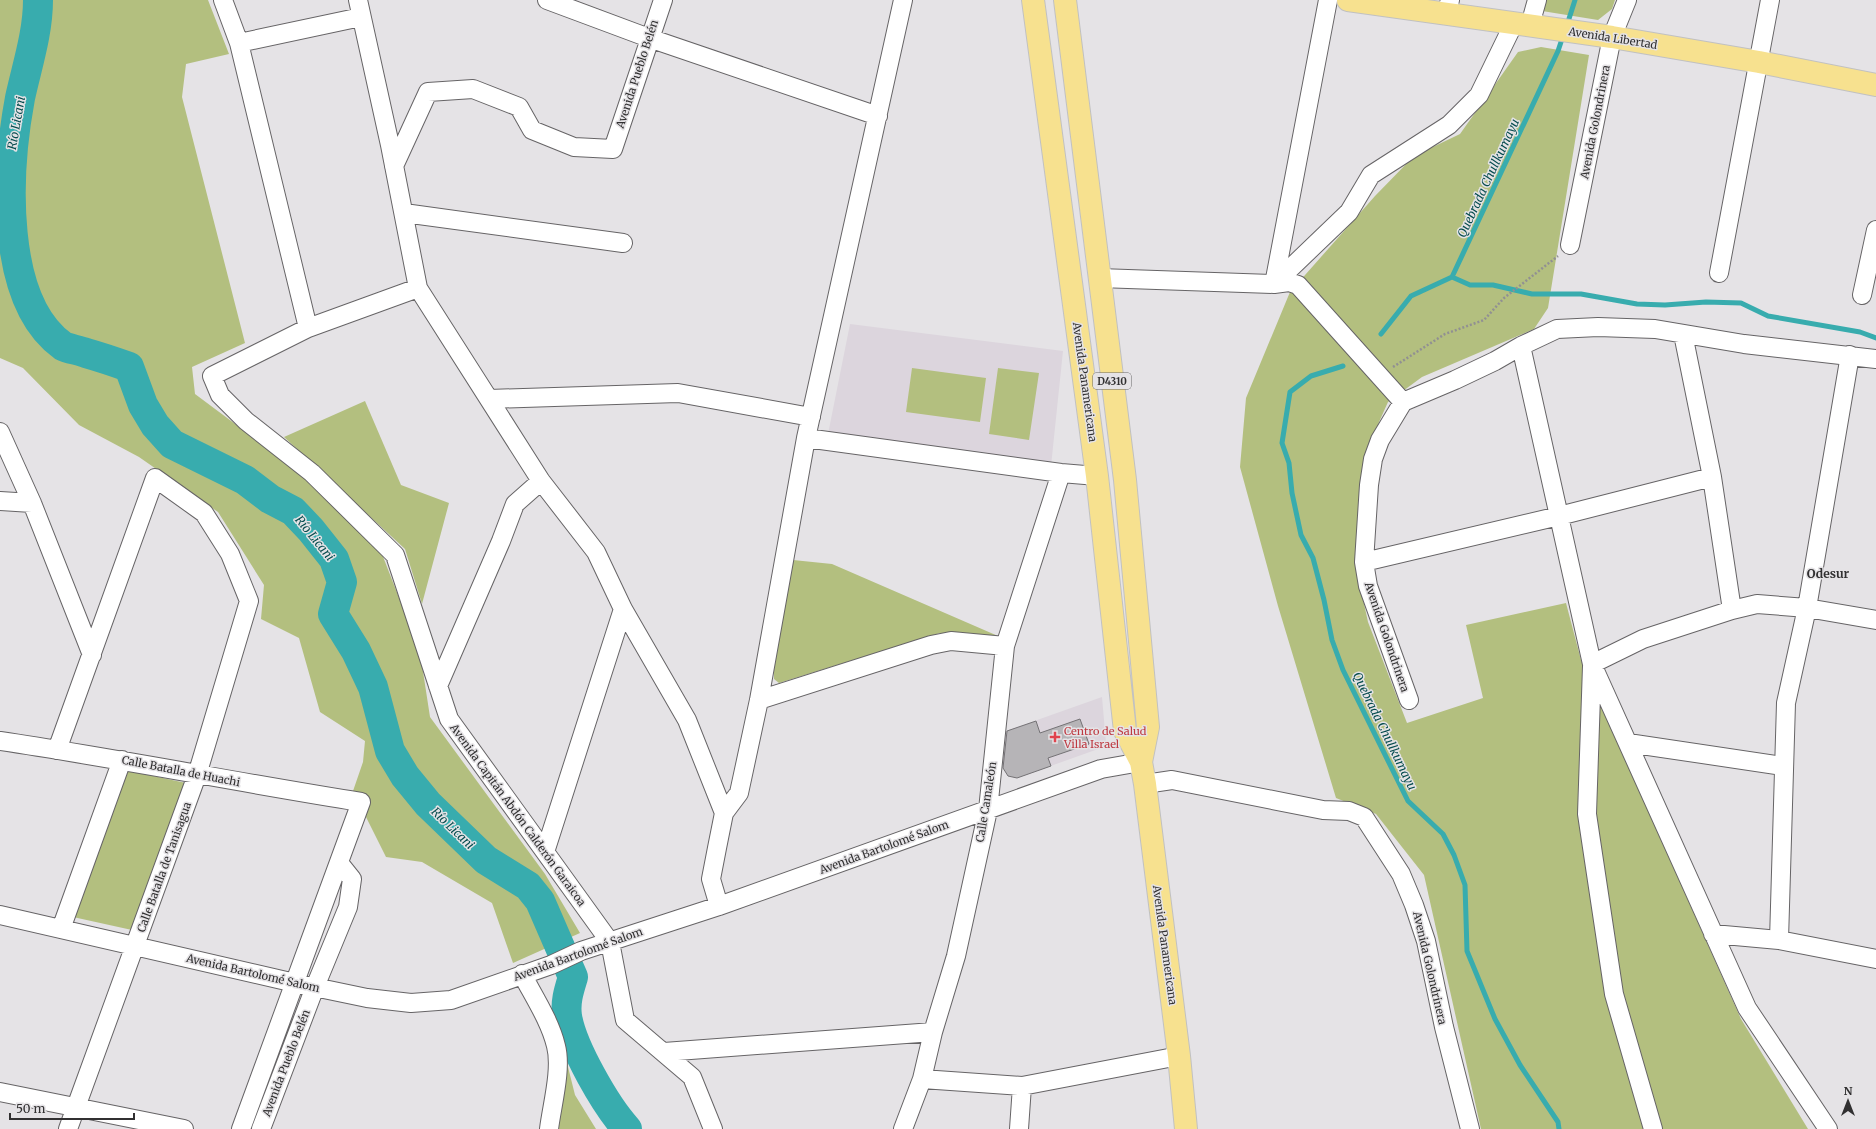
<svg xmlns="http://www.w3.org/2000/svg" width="1876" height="1129" viewBox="0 0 1876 1129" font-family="Merriweather,serif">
<rect width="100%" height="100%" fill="#e5e3e6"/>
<!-- built -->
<path fill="#dcd5dd" d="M850,324L1063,351L1051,466L828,434Z
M1102,697L1106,743L1101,748L1017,778L1008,776L1001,762L1006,731Z"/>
<!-- green -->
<path fill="#b3bf7f" d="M0,0H208L229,54L186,64L182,97L245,343L192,367L195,394L298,471L382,554L420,652L430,717L545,874L580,933L513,963L492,903L422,862L386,857L353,791L363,762L365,741L320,712L299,638L261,619L264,585L218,512L139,457L79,425L23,368L0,358Z
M1545,0H1615L1612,9L1598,20L1542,11Z
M1541,47L1589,55L1548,308L1534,329L1422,377L1388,402L1379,422L1363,469L1356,567L1368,622L1407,723L1483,698L1466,625L1566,603L1581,660L1741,1019L1808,1129H1481L1424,875L1376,814L1336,798L1278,606L1240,467L1246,398L1290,292L1375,196L1414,156L1460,134L1518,52Z
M912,368L986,378L980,422L906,412Z
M998,368L1039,373L1029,440L989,434Z
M365,401L401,485L449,503L422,604L405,549L284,437Z
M793,560L832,564L998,636L940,633L779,683L774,679V670Z
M125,770L186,783L132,930L73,917Z
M566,1059L575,1095L596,1129H557Z"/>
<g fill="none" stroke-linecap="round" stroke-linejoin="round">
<!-- stream -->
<path stroke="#38acae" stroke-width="5" d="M1567,25L1575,0
M0,231H4
M1452,277L1470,285H1493L1532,294H1581L1637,304L1665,305L1706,302L1741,303L1768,316L1860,332L1876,338
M1381,334L1411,296L1452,277L1558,51L1563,36
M1343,366L1311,376L1290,392L1282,443L1289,463L1292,493L1301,535L1313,558L1324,600L1332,640L1343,670L1408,801L1443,834L1454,855L1465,885L1467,951L1495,1019L1520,1065L1558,1122L1559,1129"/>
<!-- river -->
<path stroke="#38acae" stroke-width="30" d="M38,0C38,33 27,66 20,98C6,173 0,301 63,346C69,349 78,350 86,353C100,357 115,362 129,367L143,405L155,425L172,444L245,480L270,499L293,511L311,530L334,559L342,582L333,614L356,651L373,687L390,751L405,776L428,804L486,860L528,886L540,901L573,977C569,990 565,1002 567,1016C572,1047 606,1106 627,1129"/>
</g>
<!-- building -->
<path fill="#b6b4b7" stroke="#747275" d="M1080,719L1089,744L1048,758L1051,766L1017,778L1008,776L1003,768L1007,731L1036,721L1040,733Z"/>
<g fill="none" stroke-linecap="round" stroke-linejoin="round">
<!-- minor casing -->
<g stroke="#666466" stroke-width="20">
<path id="minor" d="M223,0L239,43L308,328
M358,0L390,145L418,288L541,481L596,552L623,609L687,720L724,813
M547,0L649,38L878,116
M1446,14L1450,0
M1530,25L1537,0
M239,43L361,17
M394,166L428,92L473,89L519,107L532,130L574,147L613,149L663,0
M404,213L623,243
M1570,245L1612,37L1627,0
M1719,273L1770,0
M1099,278L1274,284L1289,282L1298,285L1403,402
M1274,284L1349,212L1371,175L1449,125L1479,95L1514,23
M1274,284L1328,0
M418,288L308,328L212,376L220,395L246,421L312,473L395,555L449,719L610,942L625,1020L692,1077L713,1129
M1862,295L1876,230
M1683,334L1712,477L1732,610
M1521,346L1592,664L1747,1008L1828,1129
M489,399L678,393L811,417
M0,432L32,503L92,655
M806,438L1061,473L1097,476
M0,501L32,503
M1364,562L1559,516L1712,477
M1592,664L1643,639L1732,610L1757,604L1807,608L1876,620
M1592,666L1587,814L1614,994L1653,1129
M438,686L501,541L515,504L541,481
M759,700L931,645L951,641L1005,646
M1409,700L1368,586L1364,562L1369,485L1373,459L1380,440L1403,402L1455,380L1495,361L1521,346L1557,329L1598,327L1655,329L1744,344L1876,359
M0,741C121,759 241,783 361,802L241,1129
M1628,743L1783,766
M57,750L155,478L204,513L230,554L249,601L197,775L68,1129
M1145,784L1172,780L1323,810L1349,811L1364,817L1401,874L1414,905L1426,941L1444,1027L1470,1129
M545,852L623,609
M719,906L711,879L717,848L724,813L739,793L759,700L806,438L903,0
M0,915L295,983L367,998L411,1003L451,1000L551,965L581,951L719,906L1101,769L1141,762
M61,929L122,760
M1713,934L1779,940L1876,959
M1779,940L1786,703L1807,608L1850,355
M522,974C534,997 550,1021 556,1046C562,1069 552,1105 549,1129
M664,1052L933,1032
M922,1079L1022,1086L1179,1056
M0,1092L184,1129
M261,1129L315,987L348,907L352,879L340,864
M903,1129L922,1079L933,1032L956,956L988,810L1005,646L1061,473
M1019,1129L1022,1086"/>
</g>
<!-- major casing -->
<g stroke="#c1c1c1" stroke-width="24">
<path id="major" d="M1033,0L1097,476L1125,731L1141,762L1145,784L1179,1056L1186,1129
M1065,0L1125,480L1148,727L1141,762
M1348,0L1612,37L1759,62L1876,85"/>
</g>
<!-- path -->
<path stroke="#919092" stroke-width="2.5" stroke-dasharray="2 2" stroke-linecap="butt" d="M1393,367L1445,334L1484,320L1504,298L1558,256"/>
<!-- minor -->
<use href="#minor" stroke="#fff" stroke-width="18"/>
<!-- major -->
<use href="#major" stroke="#f7e18f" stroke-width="22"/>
</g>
<!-- markers -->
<path fill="#e0444e" stroke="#e5e3e6" stroke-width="1.5" d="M1053 731h4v4h4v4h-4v4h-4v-4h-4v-4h4z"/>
<g text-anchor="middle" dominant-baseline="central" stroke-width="3" stroke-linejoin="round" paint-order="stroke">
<!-- shield labels -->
<rect fill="#e5e3e6" stroke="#676667" stroke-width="1" x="1093" y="373" width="38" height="16" rx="3"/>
<g font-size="10" font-weight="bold" fill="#313031">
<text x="1112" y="381">D4310</text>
</g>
<!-- street labels -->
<g font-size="11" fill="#313031" stroke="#e5e3e6">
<text transform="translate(1613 38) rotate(9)">Avenida Libertad</text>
<text transform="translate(637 74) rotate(-72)">Avenida Pueblo Belén</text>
<text transform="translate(1595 122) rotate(-79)">Avenida Golondrinera</text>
<text transform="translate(1085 382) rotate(82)">Avenida Panamericana</text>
<text transform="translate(1387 637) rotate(71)">Avenida Golondrinera</text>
<text transform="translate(181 771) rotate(11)">Calle Batalla de Huachi</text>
<text transform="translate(986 802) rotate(-81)">Calle Camaleón</text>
<text transform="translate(518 815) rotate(54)">Avenida Capitán Abdón Calderón Garaicoa</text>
<text transform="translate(884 847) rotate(-20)">Avenida Bartolomé Salom</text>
<text transform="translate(164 867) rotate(-70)">Calle Batalla de Tanisagua</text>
<text transform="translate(1165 945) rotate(82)">Avenida Panamericana</text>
<text transform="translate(578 954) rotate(-20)">Avenida Bartolomé Salom</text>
<text transform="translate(1430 968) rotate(77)">Avenida Golondrinera</text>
<text transform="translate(253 973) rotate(13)">Avenida Bartolomé Salom</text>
<text transform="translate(286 1063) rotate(-69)">Avenida Pueblo Belén</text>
</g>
<!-- health labels -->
<g font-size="11" fill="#be3a42" stroke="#e5e3e6" text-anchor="start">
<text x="1064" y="731">Centro de Salud<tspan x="1064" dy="13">Villa Israel</tspan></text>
</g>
<!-- water labels -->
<g font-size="12" font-style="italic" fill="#064c4e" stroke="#e5e3e6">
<text transform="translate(16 123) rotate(-80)">Río Licani</text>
<text transform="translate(1488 178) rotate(-65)">Quebrada Chullkumayu</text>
<text transform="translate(315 538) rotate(51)">Río Licani</text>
<text transform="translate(1385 731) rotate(64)">Quebrada Chullkumayu</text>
<text transform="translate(453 828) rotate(44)">Río Licani</text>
</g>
<!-- neighbourhood labels -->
<g font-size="12" font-weight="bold" fill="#313031" stroke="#e5e3e6">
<text x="1828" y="573">Odesur</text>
</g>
</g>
<!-- north arrow -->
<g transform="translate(1848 1101)" stroke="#e5e3e6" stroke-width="3" paint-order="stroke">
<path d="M0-3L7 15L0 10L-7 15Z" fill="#313031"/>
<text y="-6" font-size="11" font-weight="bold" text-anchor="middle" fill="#313031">N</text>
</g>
<!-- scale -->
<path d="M10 1113v6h124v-6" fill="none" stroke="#313031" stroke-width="2"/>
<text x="16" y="1113" font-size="12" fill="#313031" stroke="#e5e3e6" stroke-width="3" paint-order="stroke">50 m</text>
</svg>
